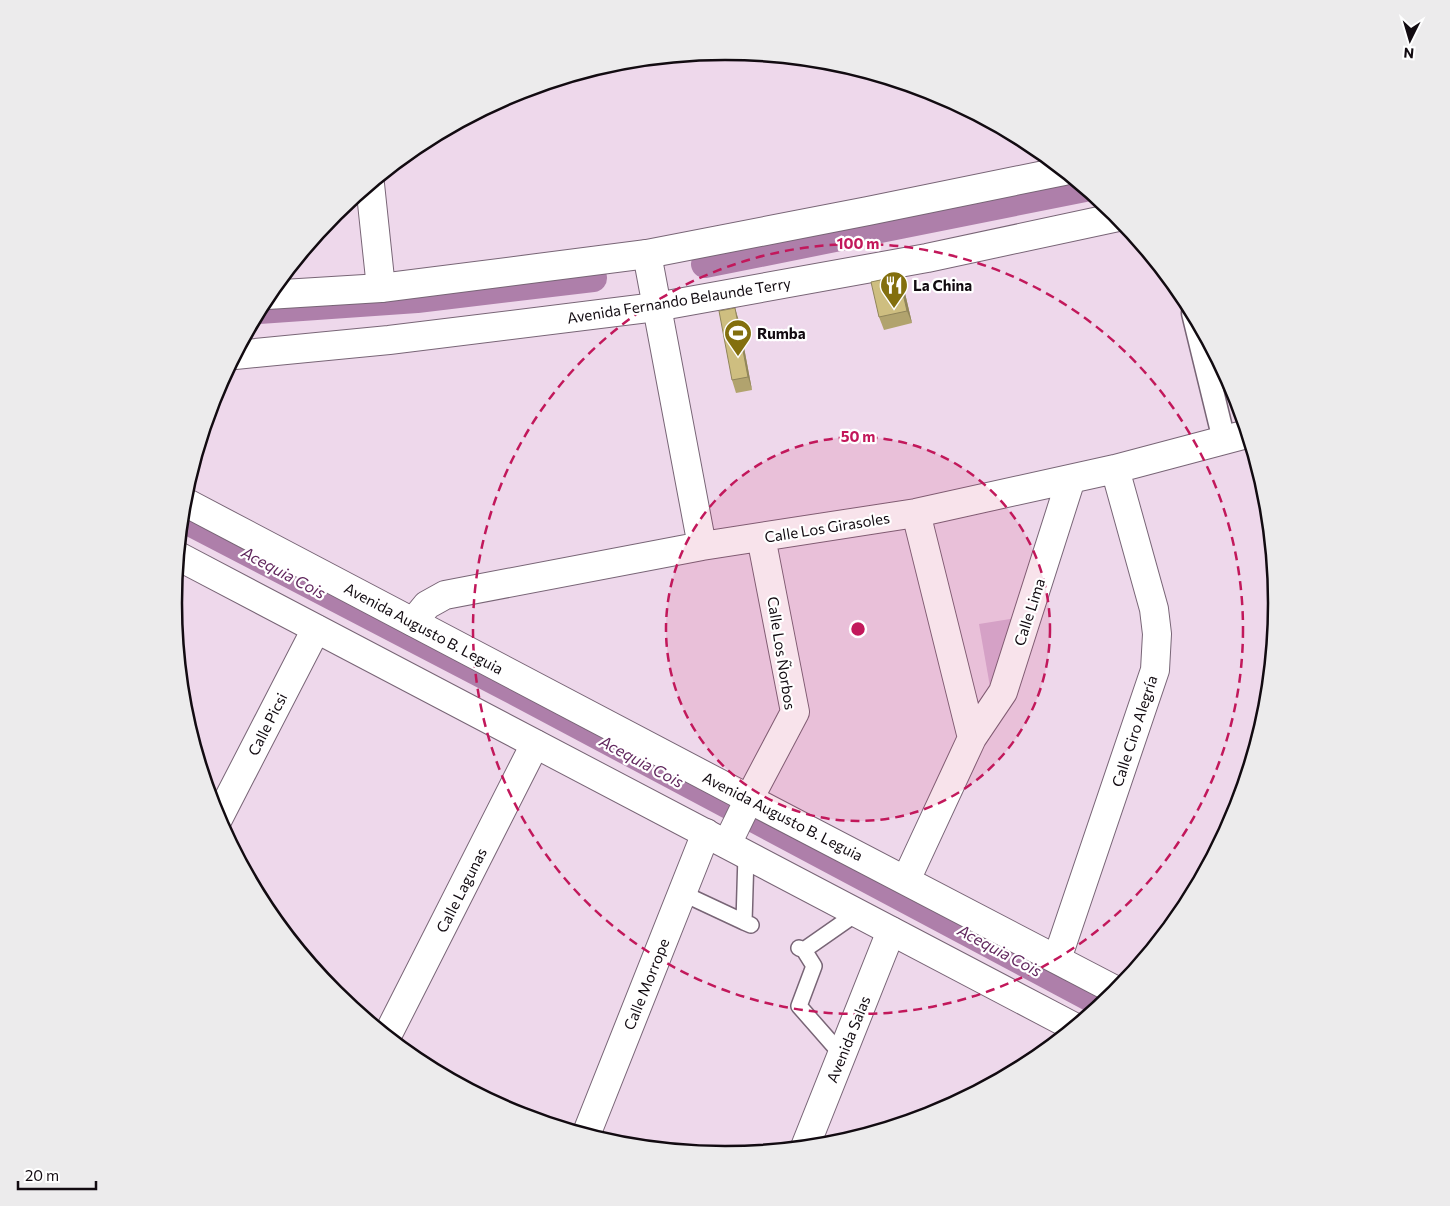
<svg xmlns="http://www.w3.org/2000/svg" width="1450" height="1206" viewBox="0 0 1450 1206" font-family="Commissioner,sans-serif">
<rect width="100%" height="100%" fill="#eed8eb"/>
<!-- green -->
<path fill="#d8b4d5" d="M1023,617L992,698L979,624Z"/>
<g fill="none" stroke-linecap="round" stroke-linejoin="round">
<!-- canal -->
<path stroke="#ae7faa" stroke-width="28" d="M705,264L1085,188
M259,310L417,299L593,278
M182,518L522,695L1102,1004"/>
<!-- service casing -->
<g stroke="#786576" stroke-width="18">
<path id="service" d="M746,855L744,922L751,925
M682,893L744,922
M799,948L804,950L857,913
M804,950L814,966L799,1006L842,1055"/>
</g>
<!-- pedestrian casing -->
<g stroke="#786576" stroke-width="25">
<path id="pedestrian" d="M1193,313L1224,440"/>
</g>
<!-- minor casing -->
<g stroke="#786576" stroke-width="30">
<path id="minor" d="M370,184L381,288
M647,254L702,546
M413,622L427,605L445,595L702,546L916,513L1115,469L1247,434
M972,738L1003,692L1071,479
M218,819L316,629
M727,844L749,799L795,712L761,537
M906,880L972,738L916,513
M1057,959L1155,670L1157,634L1154,609L1115,469
M387,1036L535,744
M586,1135L706,833"/>
</g>
<!-- tertiary casing -->
<g stroke="#786576" stroke-width="30">
<path id="tertiary" d="M805,1147L891,931"/>
</g>
<!-- secondary casing -->
<g stroke="#786576" stroke-width="30">
<path id="secondary" d="M267,295L381,288L647,254L868,211L1064,171
M235,355L389,340L656,307L927,258L1118,217"/>
</g>
<!-- primary casing -->
<g stroke="#786576" stroke-width="30">
<path id="primary" d="M183,501L749,799L1117,991
M178,556L1074,1027"/>
</g>
<!-- service -->
<use href="#service" stroke="#fff" stroke-width="15"/>
<!-- pedestrian -->
<use href="#pedestrian" stroke="#fff" stroke-width="22"/>
<!-- minor -->
<use href="#minor" stroke="#fff" stroke-width="28"/>
<!-- tertiary -->
<use href="#tertiary" stroke="#fff" stroke-width="28"/>
<!-- secondary -->
<use href="#secondary" stroke="#fff" stroke-width="28"/>
<!-- primary -->
<use href="#primary" stroke="#fff" stroke-width="28"/>
</g>
<!-- wall -->
<path fill="#b1a36e" d="M904,289L912,323L884,330L879,317Z
M739,321L752,390L736,393L732,380Z"/>
<!-- shaded-wall -->
<path fill="#90855a" d="M899,276L904,289L912,323L907,311Z
M735,308L739,321L752,390L748,377Z"/>
<!-- building -->
<path fill="#cebe80" stroke="#90855a" d="M899,276L907,311L879,317L871,282Z
M735,308L748,377L732,380L719,311Z"/>
<!-- distance rings -->
<circle cx="858" cy="629" r="192" fill="#c2185b" fill-opacity=".12"/>
<g fill="none" stroke="#c2185b" stroke-width="2.5" stroke-dasharray="9 6">
<circle cx="858" cy="629" r="192"/>
<circle cx="858" cy="629" r="385"/>
</g>
<!-- icons -->
<defs>
<g id="restaurant-pin" transform="scale(1.4375)"><path d="M0 17L-7.5 6A9.5 9.5 0 1 1 7.5 6Z" fill="#836f0e" stroke="#fff"/><path d="M-5-6h1v4h1v-4h1v4h1v-4h1v5L-1.5 .5V6h-2V.5L-5-1ZM5-6V6H3V1.5H1.5Q1.5-4 5-6Z" fill="#fff"/></g>
<g id="stadium-pin" transform="scale(1.4375)"><path d="M0 17L-7.5 6A9.5 9.5 0 1 1 7.5 6Z" fill="#836f0e" stroke="#fff"/><path d="M0-5a6.5 5 0 1 0 0 10a6.5 5 0 1 0 0-10ZM-3.5-1.8h7v3.6h-7Z" fill="#fff"/></g>
</defs>
<g fill-rule="evenodd">
<use href="#restaurant-pin" x="894" y="285"/>
<use href="#stadium-pin" x="738" y="333"/>
</g>
<g text-anchor="middle" dominant-baseline="central" stroke-width="4.5" stroke-linejoin="round" paint-order="stroke">
<!-- poi labels -->
<g font-size="15" font-weight="bold" fill="#120b11" stroke="#fff" text-anchor="start">
<text x="913" y="285">La China</text>
<text x="757" y="333">Rumba</text>
</g>
<!-- street labels -->
<g font-size="15" fill="#120b11" stroke="#fff">
<text transform="translate(679 300) rotate(-9)">Avenida Fernando Belaunde Terry</text>
<text transform="translate(827 527) rotate(-9)">Calle Los Girasoles</text>
<text transform="translate(1029 612) rotate(-72)">Calle Lima</text>
<text transform="translate(424 628) rotate(28)">Avenida Augusto B. Leguia</text>
<text transform="translate(782 653) rotate(81)">Calle Los Ñorbos</text>
<text transform="translate(267 724) rotate(-63)">Calle Picsi</text>
<text transform="translate(1134 731) rotate(-72)">Calle Ciro Alegría</text>
<text transform="translate(783 816) rotate(27)">Avenida Augusto B. Leguia</text>
<text transform="translate(461 890) rotate(-63)">Calle Lagunas</text>
<text transform="translate(646 984) rotate(-68)">Calle Morrope</text>
<text transform="translate(848 1039) rotate(-68)">Avenida Salas</text>
</g>
<!-- water labels -->
<g font-size="16" font-style="italic" fill="#61275e" stroke="#fff">
<text transform="translate(284 572) rotate(28)">Acequia Cois</text>
<text transform="translate(642 761) rotate(28)">Acequia Cois</text>
<text transform="translate(1000 950) rotate(28)">Acequia Cois</text>
</g>
</g>
<!-- crop -->
<path d="M0 0H1450V1206H0ZM182 603a543 543 0 1 1 1086 0a543 543 0 1 1-1086 0Z" fill="#ecebec" fill-rule="evenodd"/>
<path fill="none" stroke="#120b11" stroke-width="2.5" d="M182 603a543 543 0 1 1 1086 0a543 543 0 1 1-1086 0Z"/>
<circle cx="858" cy="629" r="8" fill="#c2185b" stroke="#fff" stroke-width="2.5"/>
<g font-size="15" text-anchor="middle" font-weight="bold" fill="#c2185b" stroke="#fff" stroke-width="4.5" stroke-linejoin="round" paint-order="stroke">
<text x="858" y="249">100 m</text>
<text x="858" y="442">50 m</text>
</g>
<!-- north arrow -->
<g transform="translate(1410 40) rotate(185)" stroke="#ffffff" stroke-width="4" paint-order="stroke">
<path d="M0-4L9 19L0 12L-9 19Z" fill="#120b11"/>
<text y="-8" font-size="14" font-weight="bold" text-anchor="middle" fill="#120b11">N</text>
</g>
<!-- scale -->
<path d="M18 1181v8h78v-8" fill="none" stroke="#120b11" stroke-width="2.5"/>
<text x="25" y="1181" font-size="15" fill="#120b11" stroke="#ffffff" stroke-width="4" paint-order="stroke">20 m</text>
</svg>
